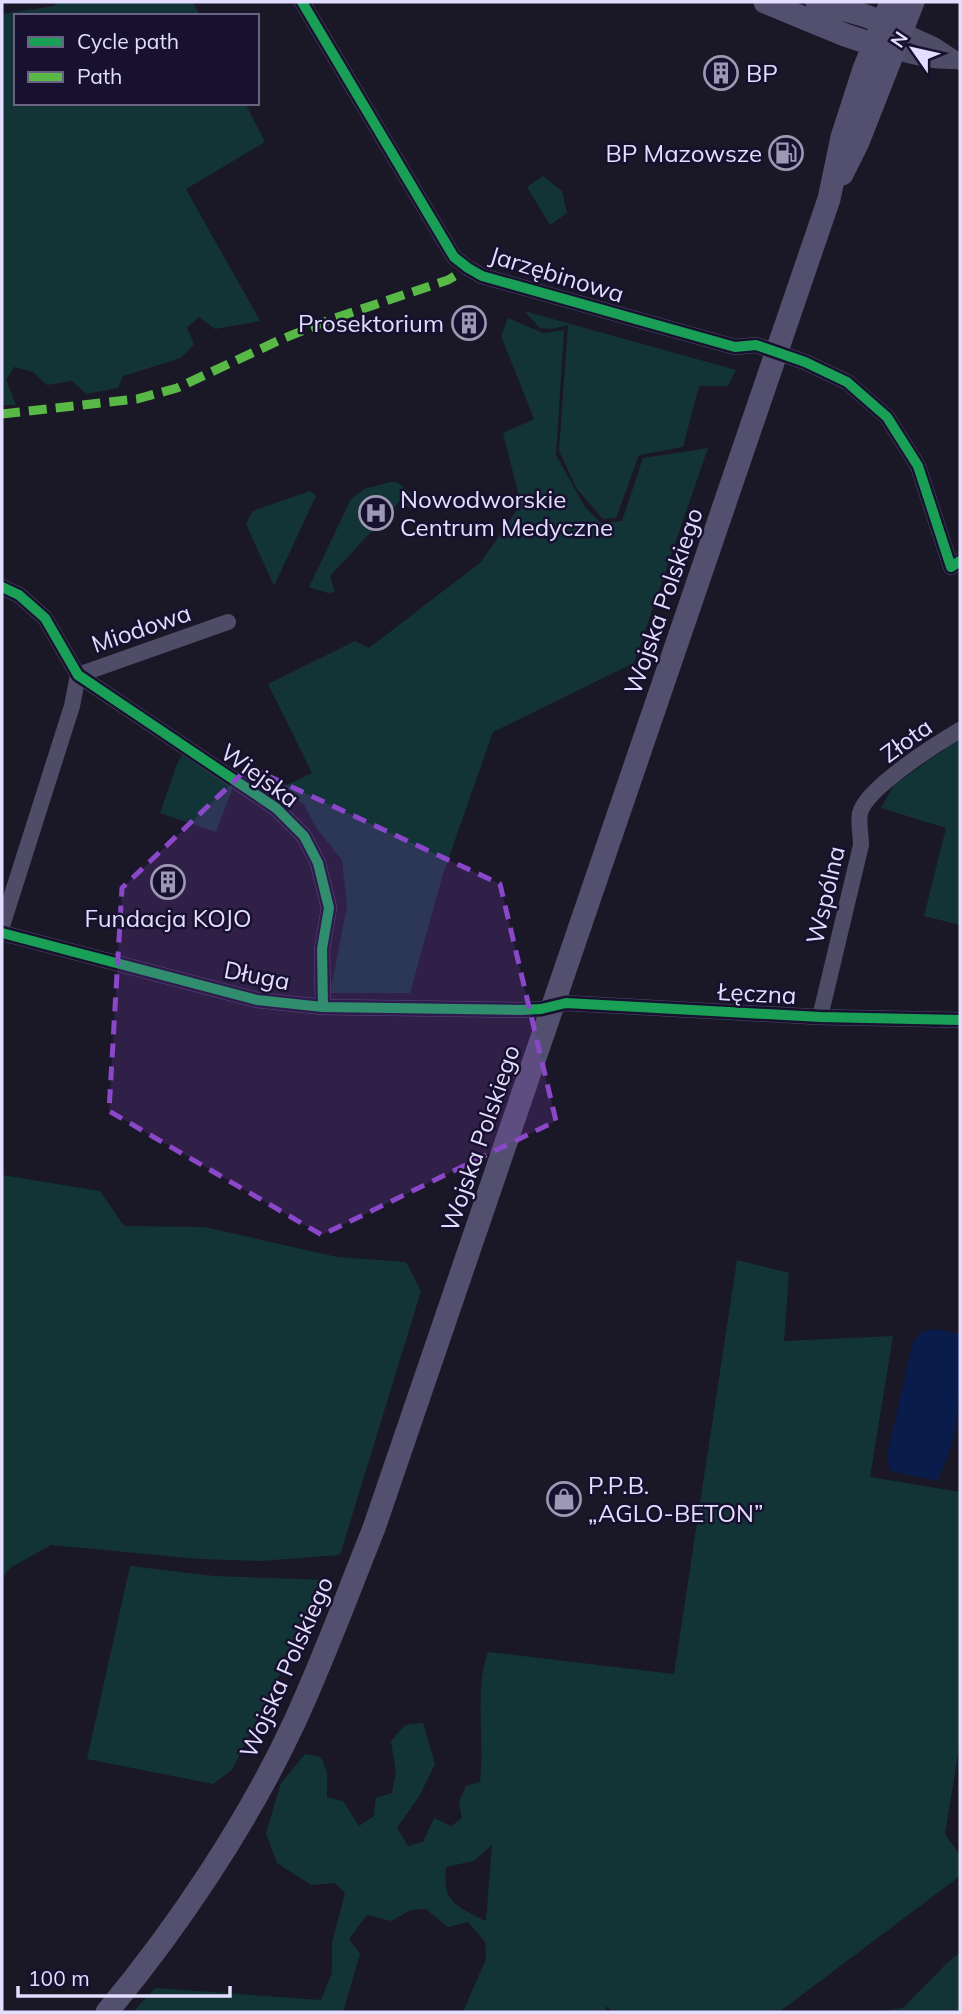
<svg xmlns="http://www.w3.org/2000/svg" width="962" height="2014" viewBox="0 0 962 2014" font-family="Mulish,sans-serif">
<rect width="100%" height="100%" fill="#1a1727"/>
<!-- green -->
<path fill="#133437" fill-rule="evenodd" d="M57,2H193L200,16H16V103H245L265,142L186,189L260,321L215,329L199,317L187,328L194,344L181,358L123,376L118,388L86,394L72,381L47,385L33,372L14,367L6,380L16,405H2V14L54,6Z
M543,176L562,191L567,213L550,225L527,187Z
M524,311L736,370L728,386H699L683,447L639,455L616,518L603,519L576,488L559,450L568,325L552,329L540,328Z
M508,318L543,333L564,330L556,455L585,507L601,523L622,521L643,458L708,448L634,663L493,732L443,874L410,993H330L347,906L342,860L317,829L304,805L280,788L312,773L268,684L355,641L369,648L481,562L521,504L503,433L534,419L501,336Z
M391,482H397L412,494L410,508L400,501L330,576L335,592L328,593L309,587L351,499L364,489Z
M310,491L316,496L274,586L246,524L252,512L258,509Z
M960,738V925L924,916L946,828L881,808L894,785Z
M182,755L233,787L216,832L160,813L177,764Z
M2,1175L100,1191L124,1226L205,1227L337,1257L406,1262L421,1291L340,1555L260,1561L199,1559L51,1545L10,1568L2,1578Z
M737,1260L789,1273L784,1341L893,1336L870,1477L960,1492V1741L945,1834L960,1855V1876L779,2012H614L605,2006L607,2012H463L486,1959L485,1942L468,1922L448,1927L426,1909L411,1910L391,1921L367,1915L349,1939L360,1954L343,2012H133L155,1988L321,2000L332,1973V1943L345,1893L335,1883L311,1885L277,1863L266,1833L281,1783L305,1754L321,1757L327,1772V1797L343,1801L359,1826L374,1816L376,1798L392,1793L396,1772L391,1741L405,1725L423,1723L435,1764L420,1795L397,1828L408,1846L423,1842L434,1818L451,1826L462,1818L459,1802L466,1786L480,1782C485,1742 474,1689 488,1652L674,1674ZM492,1845L486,1920L485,1921C457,1906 442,1903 446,1867L474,1861Z
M130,1566L214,1576L327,1580L232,1770L213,1784L87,1759Z
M960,1953V2012H876L903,2008L947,1963Z"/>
<!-- water -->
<path fill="#091c4c" d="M933,1329L960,1334C960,1388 962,1432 937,1481L891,1471L887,1456L913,1342L921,1333Z"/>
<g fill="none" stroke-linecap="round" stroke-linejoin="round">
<!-- street -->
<path stroke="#4f4c68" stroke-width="16" d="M302,2L454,257L468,268L482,276L735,347L756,345L805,362L847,382L887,417L918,466L951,567L960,561
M901,30L934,45L960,62
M893,51C915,57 934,62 956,61
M2,587L19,595L45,618L78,675L276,808L304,836L318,863L329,908L322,949L323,1007
M78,675L228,622
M2,926L72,706L78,675
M2,933L257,1000L323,1007L520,1010L541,1009L566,1003L820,1017L960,1020
M820,1017L861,845C861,835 858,823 860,813C866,788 938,743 960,730"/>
<!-- secondary -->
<path stroke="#534f6e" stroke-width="23" d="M765,2L845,35L887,49
M817,2L866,16L894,27
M842,174L858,142L913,2
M107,2012C178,1927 248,1822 295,1721C324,1658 348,1593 374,1528L829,199L842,137L864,69L891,2"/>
<!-- quiet -->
<path stroke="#58b947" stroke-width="9" stroke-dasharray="18 9" stroke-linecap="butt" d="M2,414L137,399L177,388L282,339L332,319L448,280L468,268"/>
<!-- cycleway casing -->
<g stroke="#17102e" stroke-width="15">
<path id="cycleway" d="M302,2L454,257L468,268L482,276L735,347L756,345L805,362L847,382L887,417L918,466L951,567L960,561
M2,587L19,595L45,618L78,675L276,808L304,836L318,863L329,908L322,949L323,1007
M2,933L257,1000L323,1007L520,1010L541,1009L566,1003L820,1017L960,1020"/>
</g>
<!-- cycleway -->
<use href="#cycleway" stroke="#1a9f57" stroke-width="10"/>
</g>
<!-- marked area -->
<path fill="#8b47c9" fill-opacity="0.2" stroke="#8b47c9" stroke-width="5" stroke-dasharray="14 9" stroke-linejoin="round" d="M249,767L500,884L556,1121L322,1235L109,1111L122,888Z"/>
<!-- icons -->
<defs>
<g id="building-ring" transform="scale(1.75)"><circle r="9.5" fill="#17102e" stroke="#9d98b3" stroke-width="1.5"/><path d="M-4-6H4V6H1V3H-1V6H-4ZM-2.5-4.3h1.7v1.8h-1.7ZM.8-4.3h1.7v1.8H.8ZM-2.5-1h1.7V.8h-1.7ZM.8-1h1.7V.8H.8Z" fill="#9d98b3"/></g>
<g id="fuel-ring" transform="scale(1.75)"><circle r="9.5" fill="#17102e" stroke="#9d98b3" stroke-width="1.5"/><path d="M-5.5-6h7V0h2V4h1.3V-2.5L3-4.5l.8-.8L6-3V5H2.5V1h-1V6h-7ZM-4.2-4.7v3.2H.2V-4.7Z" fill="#9d98b3"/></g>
<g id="hospital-ring" transform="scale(1.75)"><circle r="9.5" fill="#17102e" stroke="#9d98b3" stroke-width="1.5"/><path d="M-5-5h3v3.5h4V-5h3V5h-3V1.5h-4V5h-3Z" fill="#9d98b3"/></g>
<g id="shop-ring" transform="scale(1.75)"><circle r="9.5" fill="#17102e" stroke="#9d98b3" stroke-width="1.5"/><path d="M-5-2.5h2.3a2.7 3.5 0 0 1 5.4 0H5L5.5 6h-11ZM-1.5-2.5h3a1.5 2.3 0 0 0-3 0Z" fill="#9d98b3"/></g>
</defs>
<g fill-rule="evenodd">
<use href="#building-ring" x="721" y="73"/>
<use href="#fuel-ring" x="786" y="153"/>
<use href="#building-ring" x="469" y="323"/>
<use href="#hospital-ring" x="376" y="513"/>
<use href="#building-ring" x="168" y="882"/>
<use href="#shop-ring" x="564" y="1499"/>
</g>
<g text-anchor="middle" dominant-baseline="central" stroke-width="5" stroke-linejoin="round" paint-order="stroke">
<!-- poi labels -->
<g font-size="24" fill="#e3ddff" stroke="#17102e" text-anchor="start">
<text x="746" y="73">BP</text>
<text x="762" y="153" text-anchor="end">BP Mazowsze</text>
<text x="444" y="323" text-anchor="end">Prosektorium</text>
<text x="400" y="499">Nowodworskie<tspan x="400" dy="28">Centrum Medyczne</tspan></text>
<text x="168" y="918" text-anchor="middle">Fundacja KOJO</text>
<text x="588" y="1485">P.P.B.<tspan x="588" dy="28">„AGLO-BETON”</tspan></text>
</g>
<!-- street labels -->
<g font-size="24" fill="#e3ddff" stroke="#17102e">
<text transform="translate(557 274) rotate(17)">Jarzębinowa</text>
<text transform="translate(663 601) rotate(-71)">Wojska Polskiego</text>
<text transform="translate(141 628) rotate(-19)">Miodowa</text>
<text transform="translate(906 740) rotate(-36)">Złota</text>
<text transform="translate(260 775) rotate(36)">Wiejska</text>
<text transform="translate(825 895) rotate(-77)">Wspólna</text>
<text transform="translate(257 975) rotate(11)">Długa</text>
<text transform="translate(757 993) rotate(3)">Łęczna</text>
<text transform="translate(480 1138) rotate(-71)">Wojska Polskiego</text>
<text transform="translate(286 1667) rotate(-66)">Wojska Polskiego</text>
</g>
</g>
<!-- border -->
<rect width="962" height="2014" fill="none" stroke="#e3ddff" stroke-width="7"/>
<!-- legend -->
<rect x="14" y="14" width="245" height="91" fill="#17102e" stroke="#696282" stroke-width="2"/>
<rect x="28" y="37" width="35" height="10" fill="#1a9f57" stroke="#696282" stroke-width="2"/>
<text x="77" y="49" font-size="21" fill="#e3ddff">Cycle path</text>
<rect x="28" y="72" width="35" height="10" fill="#58b947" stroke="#696282" stroke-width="2"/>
<text x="77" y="84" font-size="21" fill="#e3ddff">Path</text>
<!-- north arrow -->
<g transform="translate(913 49) rotate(304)" stroke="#17102e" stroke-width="5" paint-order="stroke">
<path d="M0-5L12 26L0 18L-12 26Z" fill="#e3ddff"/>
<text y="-10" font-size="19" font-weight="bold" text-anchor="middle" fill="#e3ddff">N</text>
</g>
<!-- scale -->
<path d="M18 1986v10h212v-10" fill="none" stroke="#e3ddff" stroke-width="3.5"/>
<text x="28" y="1986" font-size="21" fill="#e3ddff" stroke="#17102e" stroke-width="5" paint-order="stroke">100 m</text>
</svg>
